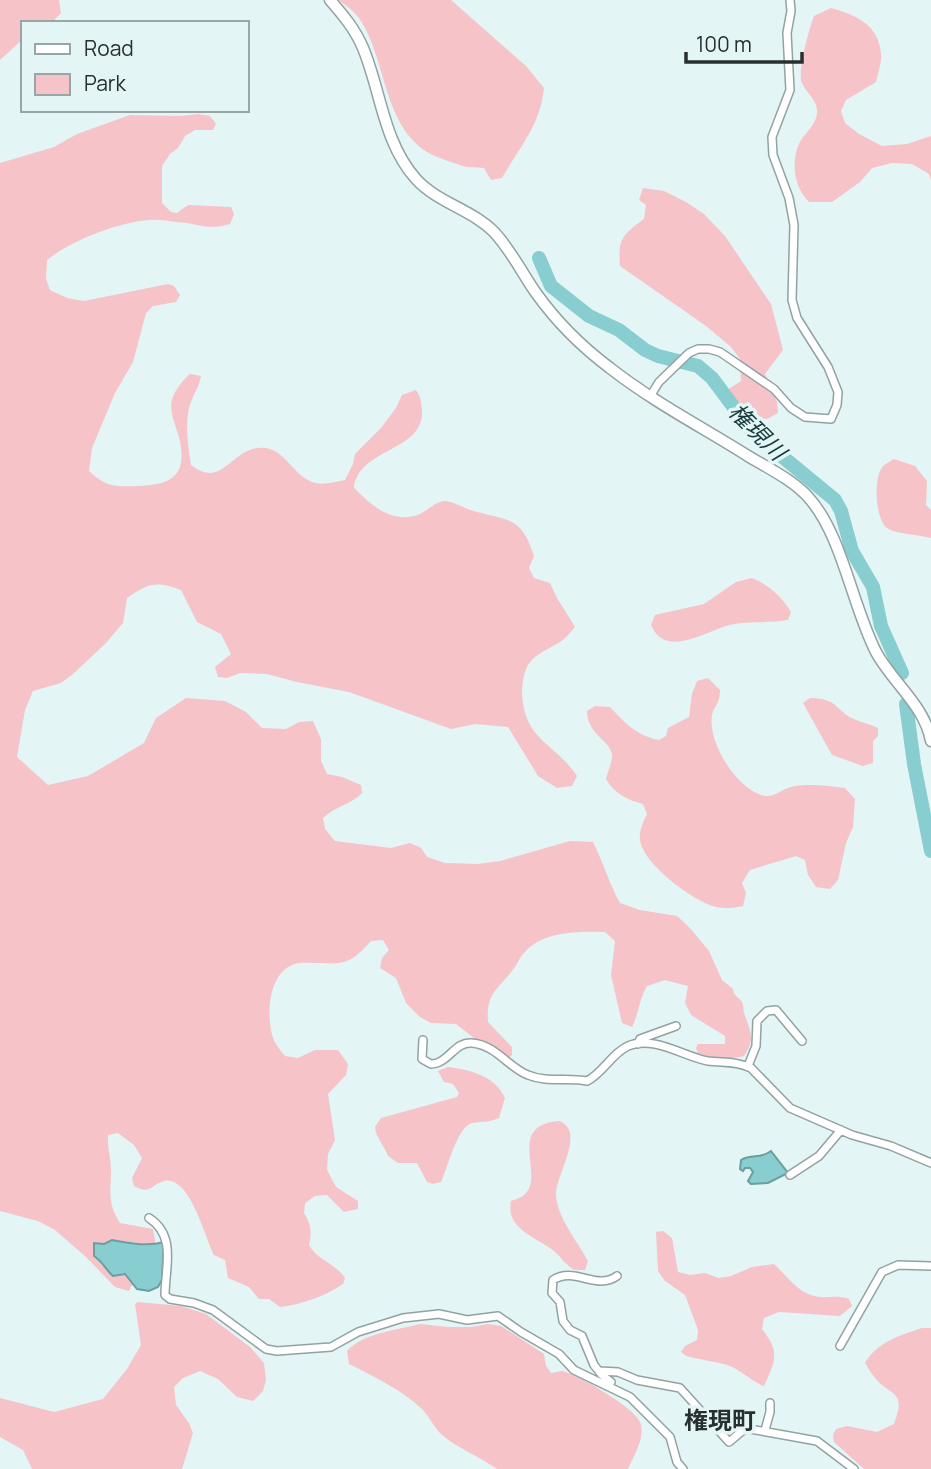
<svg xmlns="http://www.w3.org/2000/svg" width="931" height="1469" viewBox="0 0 931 1469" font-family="Manrope,'Noto Sans JP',sans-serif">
<rect width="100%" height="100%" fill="#e3f5f5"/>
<!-- green -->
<path fill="#f6c3c8" d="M0,0H59L61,13L51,23H23V39L0,60Z
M339,0H451L526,66L544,88C540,126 520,146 502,178L491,180L484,168C477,167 468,168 463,166C452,162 437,158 427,152C382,123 387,59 359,18C354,11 345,5 339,0Z
M831,8C855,15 879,24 881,54C882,62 878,73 876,82L846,100L841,111L845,123L859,134L882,146L907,144L931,136V180L929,174L912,164L892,163L872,168L860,182L832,202H809C795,188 791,165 798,146C802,135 815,127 817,114C819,100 804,92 801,80C799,67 809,29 814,16Z
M198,114L210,116L216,124L213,130H195L185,136L178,148L170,154L162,166V203L171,212L177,213L188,205L231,207L234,214L230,224C208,231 198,223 176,222C167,221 158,219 149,220C119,222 70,241 47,260L46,279L50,290L67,298L84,301L168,284L174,286L180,295L176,302L153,306L146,313L133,362L115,393L92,448L89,471C106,487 115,487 138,486C173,485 188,475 179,437C176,427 171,415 171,405C172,393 182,381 190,374L201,376C199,388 192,396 189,408C185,426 188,446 191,465C222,489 230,451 258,448C284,445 291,474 312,482C322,486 335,482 345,480L353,464L355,454L381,428L396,408L402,395L416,390C421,397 421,402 422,411C424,452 358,448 354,488C372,506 393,525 420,514C428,510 435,502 444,501C452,501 462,507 470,510C506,521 521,514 534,556L529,568L534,578L550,583L557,598L575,627C571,631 568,636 564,639C553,648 536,652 528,665C524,671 522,684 522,692C523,740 555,743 577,776L572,786L557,788L538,776L508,727L475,724L451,729L349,692L297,682L267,674L240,673L227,678L218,677L215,667L231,654L221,634L197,622L181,590C156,581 149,583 127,598L123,623L106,643L73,674L61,683L33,691L25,710L17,757L48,785L88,776L144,743L156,718L186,698L225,701L246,712L262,728L286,729L299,722L313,721L321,739V761L327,774L342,777L361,785L362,793C351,805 335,806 323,818L325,829L335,841L391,848L410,843L421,848L427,857L445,863L478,864L500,861L570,841L593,842C603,862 609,883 620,903L640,910L677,916L690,928L709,951L722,980L733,989C734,997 738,996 742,1002C744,1006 743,1010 744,1013C750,1030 756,1039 744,1056C729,1060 712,1058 698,1053L696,1048L698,1044H725V1036L691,1015L685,1003L688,986L665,980L647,986C639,1000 639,1013 632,1027L622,1023L611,975L615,941L605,932C580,931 542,931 524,953C519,958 517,965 512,971C496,991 486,994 488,1022L512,1047V1055L509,1058L479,1042L456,1024L431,1023L420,1017L406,1003L396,978L380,968L382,958L389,950L383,940L371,941C349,965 345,964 314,963C308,963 298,962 292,965C268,975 266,1016 273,1038C275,1044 281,1051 285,1056L298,1058L315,1050H338L348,1064L346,1075L328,1094L335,1140L328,1154L327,1170L336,1187L358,1201V1209L344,1212L327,1195L315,1196L305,1203L304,1213C311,1224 312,1232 309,1245C317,1260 335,1263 345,1278L343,1284C323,1297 303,1304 280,1307L269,1299H259L249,1287L228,1278L225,1260L214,1255C205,1238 190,1175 164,1181C150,1185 151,1195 134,1186L132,1178L142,1158L134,1145L118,1133L108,1135C107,1147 111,1158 111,1169C111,1192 107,1203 120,1223L153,1229L156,1245L112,1240L93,1247L94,1256C113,1269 100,1275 125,1274L133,1283L129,1291L115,1287L85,1256L55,1230L38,1221L0,1211V163L54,147L77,134L130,115L181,116Z
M643,188L664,191L686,202L704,214L725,236L771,304L783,350L765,374L777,402L778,413L767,419L740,417L725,398L727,390L741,381L740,359L731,347L706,326L620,266C618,239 622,235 644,219L646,205L639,200Z
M894,459L915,466L927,481L926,505L931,510V538C921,535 895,534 887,528C875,518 874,482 881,469C884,464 889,462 894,459Z
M752,578C769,585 782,597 791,612L788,620C770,623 751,621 734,624C710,628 666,661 651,625L655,615L704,604L736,582Z
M708,678L720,690C720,704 714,706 712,715C707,742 738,792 766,796C775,797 782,789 791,787C807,783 828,786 845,788L855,799L853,827L846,843L838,880L830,889L816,887L808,875L805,860L796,856L750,870L742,883L746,893L743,906C734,908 725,909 716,907C693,901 643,864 640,840C639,831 643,822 647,814L643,804C627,800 614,793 606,779C608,771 612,763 612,756C613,742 587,735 587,711L595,706L610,707C625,723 637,736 659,740L666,736L668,728L689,717L692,694L697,681Z
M810,698C840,698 836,713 856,720C863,723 870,724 878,728V736L873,741V763L863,766L832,755L803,703Z
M448,1067C471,1070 495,1076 505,1098L499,1118C488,1123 483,1121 472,1123C457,1127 448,1167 441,1182L433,1184L427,1182L417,1163H398L388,1156C384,1145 376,1138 375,1127L381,1118L457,1097L459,1093L453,1084L444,1082L438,1071Z
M559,1121C587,1131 555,1175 556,1196C558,1219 578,1242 588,1261L585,1270H574C566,1265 561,1257 554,1251C537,1237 505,1229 511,1201C517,1199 523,1197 526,1193C544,1174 506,1125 559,1121Z
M663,1231L672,1238L678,1272L690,1275L705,1273L719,1278L731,1276L752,1267L774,1264C789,1278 799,1295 820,1297C831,1298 836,1295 849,1299L852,1306L840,1316L779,1312L764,1318L762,1329C780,1352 776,1360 764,1386C751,1381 742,1371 730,1366C716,1361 700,1360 686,1356L681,1352L685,1346L697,1340L698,1330L685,1295L665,1281L658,1271L656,1232Z
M138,1302L181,1306L206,1314L250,1347L264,1363L266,1380L263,1391L253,1401L237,1397L218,1379L200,1371L183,1378L174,1387L176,1405L189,1423L193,1433L182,1469H32L23,1450L0,1437V1398L54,1412L103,1399L127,1369L141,1345L135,1304Z
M420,1324L448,1327H471L488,1324L501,1326L544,1354L546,1366L551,1373C553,1373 560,1371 562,1371C577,1374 635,1408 640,1422C646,1437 634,1455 628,1469H497C479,1456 459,1449 442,1435C434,1428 430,1417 422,1409C402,1390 373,1376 349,1364L347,1351C363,1333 397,1330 420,1324Z
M922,1328H931V1469H864L834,1442L833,1435L836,1429L847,1426L877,1432L894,1424C907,1390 891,1397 875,1378C871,1373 868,1368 865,1363C877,1342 901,1335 922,1328Z"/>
<!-- water -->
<path fill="#88cdcf" stroke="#6b9e9f" stroke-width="2" d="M771,1151L788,1173L768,1183L751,1184L748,1181L753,1172L750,1168H745L743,1171L740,1169L741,1160C753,1153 759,1160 771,1151Z
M112,1240C129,1243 148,1247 164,1242L162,1280L158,1287L149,1291L137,1289L125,1274L113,1276C105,1269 103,1262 94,1256V1243L104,1244Z"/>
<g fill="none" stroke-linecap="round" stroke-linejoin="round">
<!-- river -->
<path stroke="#88cdcf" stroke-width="14" d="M539,258L551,286L589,316L619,330L645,350L658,356L698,366L712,378L744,421L761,439L835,500L841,511L852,551L873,587L881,626L902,673
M906,704L914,764L931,851"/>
<!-- street casing -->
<g stroke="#92a2a2" stroke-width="10">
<path id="street" d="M651,395L659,382L689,353L698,349H709L720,352L774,389L791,408L805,417L831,419L837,405L838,392L828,367L797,318L792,300L794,225L789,198L773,155L772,137L790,90L787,33L791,11L790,0
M423,1040L422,1059L431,1064C448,1064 455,1041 472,1043C496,1045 509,1068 528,1075C547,1083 567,1077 587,1081C603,1073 611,1054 628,1046C653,1035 685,1057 708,1061C723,1063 736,1061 751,1068L790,1108L852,1135L891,1146L931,1163
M638,1044L640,1039L676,1026
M748,1066L756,1046L757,1021L767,1011L776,1010L802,1041
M790,1175L819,1156L841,1130
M149,1218C177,1236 165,1268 165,1295L170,1299L194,1303L213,1310L266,1349L277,1351L331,1347L358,1332L403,1318L439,1314L467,1320L498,1316L521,1332L559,1354L574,1370L630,1397L670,1437L677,1462L683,1469
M840,1346L882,1272L898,1265L931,1266
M599,1371L618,1372L637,1380L680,1388L729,1442L747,1427
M611,1382L602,1375L594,1365L582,1336L570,1330L563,1321L560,1302L552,1293L553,1280C575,1266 596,1291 617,1276
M738,1419L750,1429L817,1441L854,1469
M765,1430L770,1412V1403"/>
</g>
<!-- secondary casing -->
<g stroke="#92a2a2" stroke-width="13">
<path id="secondary" d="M330,0C343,15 355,29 363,48C381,91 383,142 416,179C438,203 471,209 494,232C511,250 522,273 536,293C556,321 582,347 610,368C652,401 702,427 748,456C768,468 793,480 809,498C842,535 852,605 876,652C892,682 925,706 931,741"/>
</g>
<!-- street -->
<use href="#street" stroke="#fff" stroke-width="7"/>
<!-- secondary -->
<use href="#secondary" stroke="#fff" stroke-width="10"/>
</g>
<g text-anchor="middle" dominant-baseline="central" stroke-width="7" stroke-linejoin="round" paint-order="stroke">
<!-- water labels -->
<g font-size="23" font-style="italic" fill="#193b3c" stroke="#e3f5f5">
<text transform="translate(758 431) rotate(45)">権現川</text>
</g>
<!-- quarter labels -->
<g font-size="24" font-weight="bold" fill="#282f2f" stroke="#e3f5f5">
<text x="720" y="1419">権現町</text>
</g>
</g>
<!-- legend -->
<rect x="21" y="21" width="228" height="91" fill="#e3f5f5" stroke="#98a6a6" stroke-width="2"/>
<rect x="35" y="44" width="35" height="10" fill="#ffffff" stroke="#98a6a6" stroke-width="2"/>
<text x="84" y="56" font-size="21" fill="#282f2f">Road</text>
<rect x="35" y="74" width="35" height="21" fill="#f6c3c8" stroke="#98a6a6" stroke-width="2"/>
<text x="84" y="91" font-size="21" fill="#282f2f">Park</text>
<!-- scale -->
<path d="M686 52v10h116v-10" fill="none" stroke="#282f2f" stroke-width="3.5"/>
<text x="696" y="52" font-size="21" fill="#282f2f" stroke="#e3f5f5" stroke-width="5" paint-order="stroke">100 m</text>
</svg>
